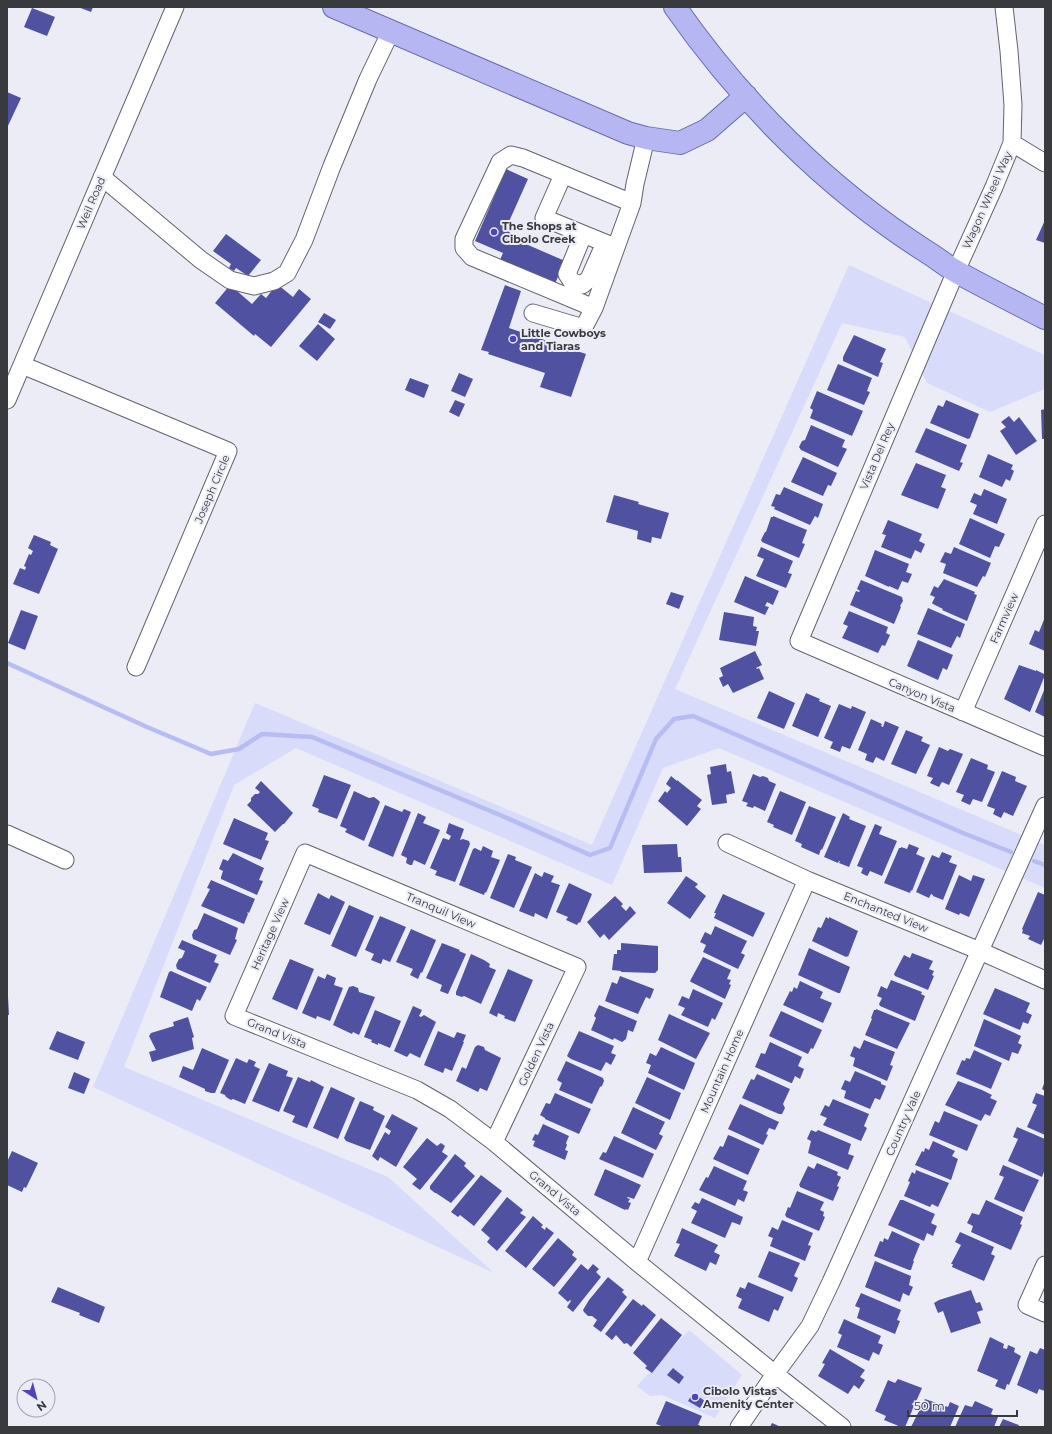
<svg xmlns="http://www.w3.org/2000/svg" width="1052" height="1434" viewBox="0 0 1052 1434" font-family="Montserrat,sans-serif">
<rect width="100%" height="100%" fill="#ebecf6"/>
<!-- green -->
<path fill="#d8dbfa" d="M849,265L1045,355V389L990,412L927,383L905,337L842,323L675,689L1045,845V888L719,748L663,768L612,885L296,748L234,785L124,1067L388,1177L494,1273L93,1087L255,703L592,845Z
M689,1330L742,1375L715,1418L662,1395L650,1396L637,1386Z"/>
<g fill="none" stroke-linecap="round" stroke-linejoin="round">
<!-- stream -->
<path stroke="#b7bcf2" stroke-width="4.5" d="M7,663L147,727L211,754L239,749L262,734L312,737L500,815L590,855L610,848L656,739L674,719L693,716L963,833L1011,852
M1034,861L1045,865"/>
</g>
<!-- building -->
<path fill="#5151a2" d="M78,7H93L91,12Z
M32,8L55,17L47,36L24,27Z
M7,92L21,98L7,128Z
M506,169L528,179L507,226L512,238L565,261L554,286L499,262L503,253L475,241Z
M1045,220V243L1036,240Z
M226,234L261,260L248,276L236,268L234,271L229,268L231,264L213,251Z
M277,284L293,297L299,289L311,299L271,347L255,334L254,336L215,303L230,285L252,304L261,294L266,298Z
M505,285L521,291L509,328L586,354L571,397L540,387L545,373L488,354L489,352L481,350Z
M324,313L336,320L330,329L318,322Z
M318,324L335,339L317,361L299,346Z
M854,335L886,349L880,362L883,363L878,377L843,361V357Z
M838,364L872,378L867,391L870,392L864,405L827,390Z
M459,373L473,379L465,397L451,391Z
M410,378L429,385L424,398L405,390Z
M817,391L863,411L852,436L810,418L813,410L810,408Z
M455,400L465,404L459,417L449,412Z
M946,400L979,414L970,438L968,439L930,423L938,405L943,407Z
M1045,409V439H1042L1041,410Z
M1009,416L1014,422L1019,417L1037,441L1016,455L1000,431L1006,427L1001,422Z
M811,425L845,440L842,447L847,449L838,467L801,450L799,447L802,441L805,440Z
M926,428L967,445L960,462L963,463L959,471L915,452Z
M988,454L1013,465L1011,469L1014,471L1010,481L1006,479L1002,487L979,477Z
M803,457L837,473L831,486L828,485L823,496L791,482Z
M916,463L946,475L941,487L946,489L938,509L901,495Z
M784,487L823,504L818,518L815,516L810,525L774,509L775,507L771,506L776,494L780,495Z
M984,489L1007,499L997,524L973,514L977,505L970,502L974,493L981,496Z
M614,495L639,502L638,504L669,513L661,539L652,537L651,543L637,539L638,531L606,522Z
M773,516L807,530L802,543L805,544L799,558L762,542L761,540L765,532H766L771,517H773Z
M970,518L1005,534L999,547L995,546L990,558L959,544Z
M888,520L922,534L919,541L925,544L921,553L915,550L911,559L881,547L886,535L882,534Z
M34,535L51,542L50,545L58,549L39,594L13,584L20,568L25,570L26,567L24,566L29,554L31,555L33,551L28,548Z
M761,547L793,561L788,573L792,574L786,588L756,576L764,559L757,556Z
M954,547L991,563L985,577L983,576L977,587L943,573L946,564L940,562L945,552L951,554Z
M875,550L909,564L906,572L912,574L908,583L902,581L898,590L889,586V587L865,576Z
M745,576L779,591L773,605L767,602L765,606L769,607L765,615L734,602Z
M944,579L975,592L974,594L977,595L967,621L942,610L943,609L933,604L932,603L935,597L930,595L934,586L938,588Z
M861,580L902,597L903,601L900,606L901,607L894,624L850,605L856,591L859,592L860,591L857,589Z
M671,592L684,596L679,609L666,604Z
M928,608L965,624L960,638L957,636L951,648L917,634Z
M21,610L38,616L25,650L8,643Z
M849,611L888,627L886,633L890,635L885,646L882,645L878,653L842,638L848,626L843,624Z
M724,612L754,617L753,626L757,627L756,631H759L756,646L719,640Z
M1045,617V651L1029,644L1035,630L1039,632Z
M918,640L953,655L947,670L943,668L938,680L907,666Z
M755,651L762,665L756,668L757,669L759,668L764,679L733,693L728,684L723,687L719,678L723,676L720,668Z
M1019,665L1036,671V670L1044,674L1045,675L1030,712L1004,699Z
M1045,688V717L1035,712Z
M769,691L795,703L784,729L757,718Z
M806,693L820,699L819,701L831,706L818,737L792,726Z
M839,704L851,709L852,706L866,712L850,749L842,746L840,752L830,748L833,742L824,738Z
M871,719L882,724L881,726L883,727L885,721L899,727L884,761L876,757L873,763L865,760L867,754L858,750Z
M906,730L923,737L921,741L930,745L916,774L891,764Z
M939,747L948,751L950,749L963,754L949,785L942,782L939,787L930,783L933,778L927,776Z
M971,758L988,765L987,769L995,772L982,802L973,799L970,805L961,801L964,795L956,792Z
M726,764L727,772L731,771L735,793L726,795L727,803L712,805L707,775L711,774L710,767Z
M1002,771L1016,777L1015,781L1027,786L1013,816L1004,812L1001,818L993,814L995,809L987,806Z
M753,774L760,777L763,776L768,778L769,781L776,784L765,811L754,806L753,808L746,806L748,803L742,801Z
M324,775L351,785L337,819L318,812L319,809L312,806Z
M671,776L677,781V780L702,800L697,806L701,809L687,826L658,801L665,791L667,793L671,788L666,784Z
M261,781L293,813L284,824H283L275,832L247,805L251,801V798L255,794H258L260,792L255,788Z
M354,791L369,798L374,797L378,800L380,802L364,841L345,832L347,829L340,826Z
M780,791L806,802L792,835L773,827L774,825L767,822Z
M385,805L402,812L404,809L411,812L393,857L368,846Z
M809,806L836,817L822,850L821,849L819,855L801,847L802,844L795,841Z
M418,813L426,817L423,823L440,830L425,865L414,860L412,865H410L406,863L407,858L401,855Z
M843,813L850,817L849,819L866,826L849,867L839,863L840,861H839L838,863L824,857Z
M234,818L268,833L265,840L269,841L261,860L223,844Z
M449,823L464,829L460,840L463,839L469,841L470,844L455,882L435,875L437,871L430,868L443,838L449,840L451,836L446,833Z
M875,824L882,827L879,834L897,841L882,876L870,871L868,875L867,876L861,873L863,868L857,866Z
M677,844L678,857H681L682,872L644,873L642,845Z
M909,844L919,848L916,854L925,858L912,891L911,890L910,893L884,883L899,848H901V847L907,849Z
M483,846L493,851L491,857L500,860L486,893L485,892L484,895L459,885L473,849L475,848L481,851Z
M942,852L952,856L949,862L957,865L943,900L933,896V895L931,894L929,898L916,892L932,855L939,858Z
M233,853L264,868L259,880L263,881L257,895L221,879V877L223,871L219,869L223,859L228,861Z
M508,854L516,857L515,860L532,867L514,908L490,898Z
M544,872L554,876L551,882L560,885L547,919L535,913L534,917L519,911L535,873L542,877Z
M959,875L971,881L973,875L985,879L969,917L960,913L959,915L945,909Z
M686,876L698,884L695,887L706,896L690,919L667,903Z
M211,880L255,899L249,913L247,912L248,914L244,924L201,906L210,889L207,888Z
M569,883L592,894L580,923L579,922L577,925L566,920L568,917L556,912Z
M1038,892L1045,895V937L1041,945L1028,939L1030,936L1022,933L1023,930L1022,929Z
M318,893L329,899L331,895L345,902L330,935L304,924Z
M723,894L765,913L753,937L714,918L716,913H714Z
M615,896L623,904L621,906L626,911L630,906L636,913L609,940L604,934L600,938L587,922Z
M349,905L374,916L356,957L331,946Z
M204,913L238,928L235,939L237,940L230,955L193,939L192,935L194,930L197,929Z
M380,916L406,927L390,962L383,959L381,964L371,960L374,954L365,950Z
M826,917L829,919V917L858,931L848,957L847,956L846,957L812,941L818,927L821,928Z
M715,926L747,941L741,953L745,955L738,969L703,952L706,945L700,942L705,932L711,935Z
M411,929L436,940L422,973L421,972L418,979L410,975L413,969L396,962Z
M182,940L217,955L214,962L219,964L210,983L177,969L176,965L179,959L182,958L185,951L178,948Z
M442,943L460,950L459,951L466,954L448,994L440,991L442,985L426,978Z
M621,943L658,946V970L655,973L621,972V971L612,970L614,954H617V950H621Z
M809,948L850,967L840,993H838L798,975Z
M912,953L933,961L929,969L934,971L932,975L934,976L928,990L895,976L894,974L904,955L910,958Z
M471,954L484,960L490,964L489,967L496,970L481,1004L464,996L462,997L456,995V992Z
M703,957L731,970L727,979L731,980L729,984L731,985L725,999L691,982L690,981Z
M290,959L314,969L297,1010L272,999Z
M508,969L533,980L515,1022L504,1018L505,1016L498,1013L497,1017L489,1013Z
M171,971L207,987L200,1001L197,999L192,1011L160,997L169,972Z
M327,974L336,978L334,985L343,988L330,1021L317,1016L316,1019L302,1013L318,976L325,979Z
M620,976L654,989L650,999L646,997L638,1014L605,1001L612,982L617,984Z
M891,980L922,992L921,994L925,996L915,1021L880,1006L879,1004L882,998L877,996L881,986L887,989Z
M800,981L823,992L820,998L832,1003L823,1023L783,1005L790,991L792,992L794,987L797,989Z
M353,986L358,988L359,992L375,997L359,1035L353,1032L352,1034L333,1025L349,987Z
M995,988L1030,1003L1026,1012L1032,1015L1028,1024L1023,1022L1020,1030L983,1014Z
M693,989L723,1003L715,1020L712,1018L708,1027L681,1015L685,1008L678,1005L682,996L689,999Z
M7,997H8L9,1015H7Z
M599,1005L637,1021L633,1032L628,1030L626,1039L622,1042L614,1038L613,1040L591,1030L596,1018L594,1016Z
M413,1006L422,1010L419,1016L421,1017L424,1015L436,1022L420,1058L410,1053L407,1057L394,1051Z
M876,1009L910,1023L897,1049L865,1035L872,1019L871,1018L874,1010H876Z
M375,1010L401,1021L390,1048L378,1043V1045L371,1042L372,1040L364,1037Z
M781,1011L822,1030L813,1049L811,1048L808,1054L769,1036Z
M669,1014L710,1033L696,1059L658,1040Z
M188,1017L194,1037L192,1038L194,1049L152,1062L149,1052L156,1050L149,1036L151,1033L174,1026L173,1022Z
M984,1019L1021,1036L1018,1043L1022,1045L1018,1054L1012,1052L1009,1061L974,1046Z
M57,1031L85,1042L78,1060L49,1049Z
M438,1031L454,1038L457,1032L466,1035L463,1042H464L452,1071L445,1068L443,1073L424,1065Z
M579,1031L614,1046L611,1053L616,1055L611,1065L606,1062L601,1071L571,1059L567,1056Z
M864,1040L895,1052L890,1065L893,1066L887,1081L853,1066L855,1058L850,1056L854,1046L860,1049Z
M770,1042L802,1057L798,1066L804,1069L800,1079L795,1076L792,1083H791L755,1067L761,1053L765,1054Z
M478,1045L484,1047L485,1050L501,1058L487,1091L480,1088L478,1092L456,1081L462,1067L466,1069L475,1047Z
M661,1047L695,1063L684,1090L648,1073L651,1065L646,1063L650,1053L656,1056Z
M202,1048L229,1060L215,1093H211L205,1091V1089L179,1077L183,1066L193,1070Z
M974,1050L1002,1063L991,1089L956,1074L962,1060L965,1061L966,1058L970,1059Z
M236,1058L247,1063L249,1059L256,1062L254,1066L260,1069L245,1104L233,1099L231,1100L226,1097L225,1095L220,1093Z
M566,1061L603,1078L604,1081L602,1086L600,1087L592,1104L559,1090L562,1083L557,1080Z
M269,1063L288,1071L286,1076L293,1078L279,1112L252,1101Z
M855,1071L881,1082V1084L886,1086L880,1100L875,1098L870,1109L844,1098L846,1091L841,1089L845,1080L850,1082Z
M74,1072L90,1079L84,1094L68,1088Z
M757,1074L790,1089L783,1104L785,1108L782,1114H779L742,1098L751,1079L754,1080Z
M298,1077L310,1082L311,1080L324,1087L307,1128L292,1122L295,1116L283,1111Z
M647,1077L681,1093L670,1120L635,1103Z
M958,1081L982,1090L992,1095L990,1098L997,1101L990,1116L985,1114L981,1121L945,1105Z
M1045,1081V1091L1042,1089Z
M331,1087L355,1098L338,1139L313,1128Z
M555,1093L591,1109L579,1134L545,1119V1118L540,1115L546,1103L550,1104Z
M1036,1093L1045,1096V1135L1027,1127L1037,1105L1032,1103Z
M833,1099L869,1114L864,1126L867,1128L861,1141L823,1125L827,1118L820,1115L825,1105L829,1107Z
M360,1101L374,1107L373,1110L385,1116L370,1150L346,1141L344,1138Z
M740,1104L779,1122L775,1130L769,1128L766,1134L768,1135L763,1145L728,1129Z
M633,1107L665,1122L659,1134L663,1136L656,1150L621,1133Z
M944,1111L978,1125L967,1151L929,1135L935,1121L939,1123Z
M392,1114L418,1128L396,1167L380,1157L378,1161L372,1156L385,1132L389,1135L391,1131L385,1127Z
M543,1124L569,1136L566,1143L567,1145L565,1150L568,1151L565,1160L533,1146L535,1141L532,1140L535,1134L538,1135Z
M1017,1127L1045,1139V1169L1042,1177L1008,1161L1018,1139L1013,1137Z
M811,1130L816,1132L818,1130L851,1144L848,1154L854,1156L848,1170L808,1153L811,1141L807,1139Z
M728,1135L731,1136L760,1149L748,1175L713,1159L720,1146L723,1147Z
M614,1136L654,1154L643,1178L599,1159L603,1152L606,1153Z
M427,1138L437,1146L441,1143L445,1146L442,1152L448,1156L420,1190L412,1184L417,1179L403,1167Z
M933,1141L955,1151L952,1156L958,1159L951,1180L915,1165L922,1151L924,1152L925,1148L929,1150Z
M12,1151L38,1163L26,1188L24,1187L22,1192L7,1185V1162Z
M455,1154L466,1163L464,1166L475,1176L451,1203L436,1193H435L430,1189V1186Z
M817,1163L838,1172L837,1175L841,1177L837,1186L839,1187L833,1201L800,1187V1186L799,1185L808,1166L814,1169Z
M1003,1165L1039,1180L1024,1212L994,1199L1004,1177L999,1175Z
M714,1166L747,1181L743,1190L748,1192L744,1202L738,1199L735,1206L699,1190L706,1177L708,1178Z
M605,1169L641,1185L634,1199L628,1197L627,1198L630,1199L628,1202L631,1203L628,1210L626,1209L625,1210L594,1195Z
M916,1170L949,1183L938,1207L932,1204L930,1207L904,1196L910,1182L908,1181L912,1172L915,1174Z
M481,1175L502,1191L474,1226L460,1215L458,1217L451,1212Z
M797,1191L824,1202L820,1210L824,1212L823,1216L825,1217L819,1231L786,1217V1216L785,1215L788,1207L790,1208Z
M507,1197L523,1210L520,1213L526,1217L497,1251L487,1242L490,1238L481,1230Z
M702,1198L743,1217L740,1225L732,1222L725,1238L691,1223L697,1211L691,1208L695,1202L699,1204Z
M900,1200H903L935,1214L931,1223L937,1226L933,1236L927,1233L924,1241L888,1225Z
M986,1200L1023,1217L1020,1224L1022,1225L1011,1250L971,1232L973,1226L967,1223L972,1213L979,1215Z
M533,1216L543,1225L541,1227L545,1230L546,1227L554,1233L526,1268L505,1251Z
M782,1220L813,1233L808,1245L811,1246L805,1261L770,1246L773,1238L768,1236L772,1227L778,1230Z
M682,1228L718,1245L714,1252L720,1255L716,1265L710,1262L706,1271L674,1256L680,1244L676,1243Z
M892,1231L920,1244L913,1261H914L911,1270H909L874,1256L880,1241L883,1242L884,1238L888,1240Z
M960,1232L994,1247L991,1254L995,1256L984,1281L952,1267L953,1264H951L961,1245L955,1242Z
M558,1238L574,1252L572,1255L577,1259L554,1287L532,1269Z
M769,1251L800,1263L794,1276L798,1278L792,1292L758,1277Z
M875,1261L911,1276L909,1285L913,1287L909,1296L903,1293L900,1302L865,1287Z
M581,1264L588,1270L593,1264L599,1269L596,1272L601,1277L573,1312L567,1307L571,1301L570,1300L568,1302L558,1293Z
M608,1277L624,1290L622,1292L627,1297L601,1332L593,1326L597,1320L592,1316H588L584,1312L583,1310L589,1300Z
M748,1282L784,1297L778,1311L774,1309L769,1322L738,1308L742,1299L736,1296L740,1287L745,1289Z
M58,1287L105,1307L99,1323L79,1315L80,1313L51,1302Z
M971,1290L976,1303L980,1302L983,1310L977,1312L981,1323L951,1333L943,1311L938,1313L934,1303L939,1300Z
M861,1293L901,1310L897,1320L900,1321L895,1334L857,1318L860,1308L855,1306Z
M633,1299L642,1306L643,1304L656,1315L631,1347L627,1343L624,1344L616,1335L612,1340L605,1334Z
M661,1318L682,1335L652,1373L645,1368L647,1366L633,1353Z
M844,1319L881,1336L878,1343L883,1345L879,1355L873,1352L869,1361L837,1347L842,1335L838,1333Z
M990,1337L1004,1344L1003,1348L1007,1349L1008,1345L1015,1348L1014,1352L1021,1356L1009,1385L1007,1384L1005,1390L995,1386L998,1380L977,1371Z
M1040,1348L1045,1350V1391L1039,1389L1037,1394L1017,1385L1030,1351L1037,1354Z
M830,1349L865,1370L860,1377L865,1380L859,1389L854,1385L848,1394L818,1376L825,1364L822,1363Z
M673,1368L684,1377L679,1384L667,1375Z
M898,1379L922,1388L905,1427H901L884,1420L886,1416L875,1411L888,1380L895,1383Z
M693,1393L705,1401L700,1408L688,1401Z
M925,1399L948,1407L950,1402L959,1406L950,1427H911Z
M666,1401L702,1416L698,1425H700L699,1427H664L656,1424Z
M975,1401L993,1409L991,1414L998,1417L994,1427H955L965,1405L972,1407Z
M1003,1419L1019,1425L1018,1427H999Z
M772,1423L781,1427H770Z"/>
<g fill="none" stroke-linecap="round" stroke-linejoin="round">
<!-- minor casing -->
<g stroke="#62636c" stroke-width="19">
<path id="minor" d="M1004,7L1009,51L1013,105L1012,143L994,187L956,271L799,641L1045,747
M1012,143L1045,163
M563,175L544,218L615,247
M102,177L201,260L230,280L254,286L274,281L287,273L304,240L332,166L368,79L391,31
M583,235L567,274L572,282L582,285L589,279L605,243
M594,308L472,257L464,248V239L500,162L511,155L523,158L632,203
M533,313L580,327L585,325L594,308L632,203L635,184L646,138
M22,365L228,451L136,667
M7,400L175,7
M963,712L1045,524
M7,834L65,860
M727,843L807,880L980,951L1045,980
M494,1142L577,967L305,853L234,1016L417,1090L450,1109L494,1142L637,1262L775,1374L842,1427
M637,1262L807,880
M1045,1265L1027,1305L1045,1313
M739,1427L775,1374L810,1326L831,1282L1045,806"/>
</g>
<!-- major casing -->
<g stroke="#696bae" stroke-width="24">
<path id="major" d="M334,7L628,133L646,138L680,143L707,130L746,96
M675,7C742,103 828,189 927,252C937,258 946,266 957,272C986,288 1016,303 1045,318"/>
</g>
<!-- minor -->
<use href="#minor" stroke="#fff" stroke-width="17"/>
<!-- major -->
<use href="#major" stroke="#b5b6f2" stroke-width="22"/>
</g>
<!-- markers -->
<g fill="#4d44ba" stroke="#ebecf6" stroke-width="1.5">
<circle cx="494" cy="232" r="4"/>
<circle cx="513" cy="339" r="4"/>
<circle cx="695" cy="1397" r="4"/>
</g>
<g text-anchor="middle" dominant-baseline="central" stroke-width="4" stroke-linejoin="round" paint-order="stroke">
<!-- street labels -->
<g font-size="11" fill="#393a3e" stroke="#ebecf6">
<text transform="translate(987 200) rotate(-66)">Wagon Wheel Way</text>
<text transform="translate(91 203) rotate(-67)">Weil Road</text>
<text transform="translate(877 456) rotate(-67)">Vista Del Rey</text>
<text transform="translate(212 489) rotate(-67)">Joseph Circle</text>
<text transform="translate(1004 618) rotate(-66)">Farmview</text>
<text transform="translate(922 695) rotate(23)">Canyon Vista</text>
<text transform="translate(441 910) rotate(23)">Tranquil View</text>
<text transform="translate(886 912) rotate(22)">Enchanted View</text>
<text transform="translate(270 934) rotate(-66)">Heritage View</text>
<text transform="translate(277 1033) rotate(22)">Grand Vista</text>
<text transform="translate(536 1054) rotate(-65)">Golden Vista</text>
<text transform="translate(722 1071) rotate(-66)">Mountain Home</text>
<text transform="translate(903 1123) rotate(-66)">Country Vale</text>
<text transform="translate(555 1193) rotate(40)">Grand Vista</text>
</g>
<!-- poi labels -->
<g font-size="11" font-weight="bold" fill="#393a3e" stroke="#ebecf6" text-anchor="start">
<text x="502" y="226">The Shops at<tspan x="502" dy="13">Cibolo Creek</tspan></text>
<text x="521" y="333">Little Cowboys<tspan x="521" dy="13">and Tiaras</tspan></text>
<text x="703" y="1391">Cibolo Vistas<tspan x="703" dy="13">Amenity Center</tspan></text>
</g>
</g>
<!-- border -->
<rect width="1052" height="1434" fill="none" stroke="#393a3e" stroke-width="16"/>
<!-- north arrow -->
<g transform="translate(36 1398) rotate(144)"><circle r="19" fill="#ebecf6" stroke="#a4a5ac"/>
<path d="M0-3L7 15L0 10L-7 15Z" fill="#4d44ba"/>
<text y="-6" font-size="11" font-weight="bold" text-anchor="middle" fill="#393a3e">N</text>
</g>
<!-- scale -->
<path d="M908 1410v6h109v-6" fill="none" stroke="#393a3e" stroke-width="2"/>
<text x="914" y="1410" font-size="12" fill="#393a3e" stroke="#ebecf6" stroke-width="3" paint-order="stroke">50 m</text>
</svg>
